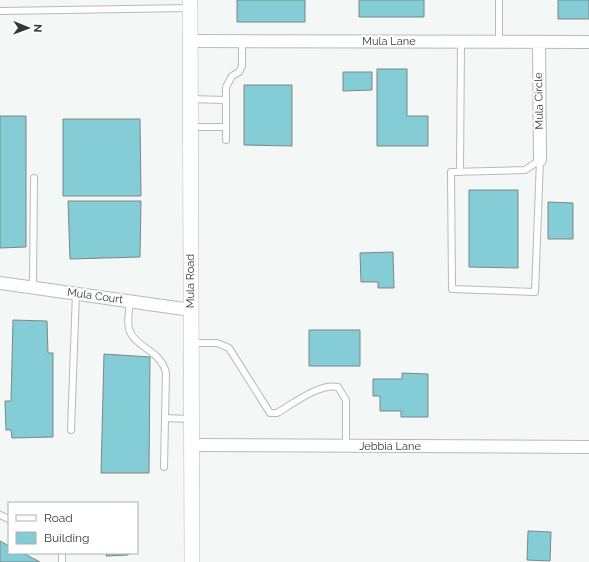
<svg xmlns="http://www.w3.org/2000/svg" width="589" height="562" viewBox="0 0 589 562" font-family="Raleway,sans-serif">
<rect width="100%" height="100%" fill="#f3f8f6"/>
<!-- building -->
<path fill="#84ccd6" stroke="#808586" d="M237,0H305V22H237Z
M359,0H424V17H359Z
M558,0H589V19H558Z
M377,69H407V116H428V146H377Z
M343,72H372V90L343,91Z
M244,85H292V146L244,145Z
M0,116H26V247L0,248Z
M63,119H140L141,196H63Z
M469,190H518V268L469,267Z
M68,201H141L140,257L70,259Z
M548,202L573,203V239H548Z
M393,252L394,288H378V282H361L360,253Z
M13,320L47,321L48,353H53V437L12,438L11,430H6L5,401H11Z
M309,330H360V366H309Z
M104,354L150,357L149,473H101Z
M402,373L428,374V417H401V411H380V396H373V379H402Z
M528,531L551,532L550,561L527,560Z
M0,541L9,546V553H23L40,562H0Z
M107,553H129L128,555L106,556Z"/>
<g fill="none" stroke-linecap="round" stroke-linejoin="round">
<!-- service casing -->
<g stroke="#b6bbb9" stroke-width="8">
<path id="service" d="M499,0V42
M0,11L190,8
M190,99L226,100
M190,127H226
M226,140V87L232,76L239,72L242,66V41
M540,160L535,292L452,289L451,172L525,170Z
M460,172L461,41
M33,287L34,178
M130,301C129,310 127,320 129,329C135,348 161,350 166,373L164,467
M192,343H217L229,348L270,413H277C293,404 319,383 338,387L346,400V446
M165,418L191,419
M71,430L76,293
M0,515L9,519
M62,553V562"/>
</g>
<!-- minor casing -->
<g stroke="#b6bbb9" stroke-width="14">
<path id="minor" d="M190,41L589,42
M539,43L540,160
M0,283L191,310
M191,445L589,447"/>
</g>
<!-- tertiary casing -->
<g stroke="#b6bbb9" stroke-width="16">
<path id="tertiary" d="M190,0L192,562"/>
</g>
<!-- service -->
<use href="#service" stroke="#fff" stroke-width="6"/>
<!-- minor -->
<use href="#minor" stroke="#fff" stroke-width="12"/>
<!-- tertiary -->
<use href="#tertiary" stroke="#fff" stroke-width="15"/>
</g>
<g text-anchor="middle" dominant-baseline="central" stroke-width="4" stroke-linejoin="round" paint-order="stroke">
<!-- street labels -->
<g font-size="11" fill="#353737" stroke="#fff">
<text x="389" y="41">Mula Lane</text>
<text transform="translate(539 101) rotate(-91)">Mula Circle</text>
<text transform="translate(190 281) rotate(-90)">Mula Road</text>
<text transform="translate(95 296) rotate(8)">Mula Court</text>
<text x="390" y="446">Jebbia Lane</text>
</g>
</g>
<!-- legend -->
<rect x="8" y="502" width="130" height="52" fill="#ffffff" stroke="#aeafaf"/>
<rect x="16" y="515" width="20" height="6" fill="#ffffff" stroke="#aeafaf"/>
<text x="44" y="522" font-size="12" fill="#353737">Road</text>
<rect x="16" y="532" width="20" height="12" fill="#84ccd6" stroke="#aeafaf"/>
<text x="44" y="542" font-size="12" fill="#353737">Building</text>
<!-- north arrow -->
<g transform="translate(28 28) rotate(91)" stroke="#ffffff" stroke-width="3" paint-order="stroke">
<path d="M0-3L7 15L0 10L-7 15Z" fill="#353737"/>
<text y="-6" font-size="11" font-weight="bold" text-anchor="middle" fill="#353737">N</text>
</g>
</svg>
